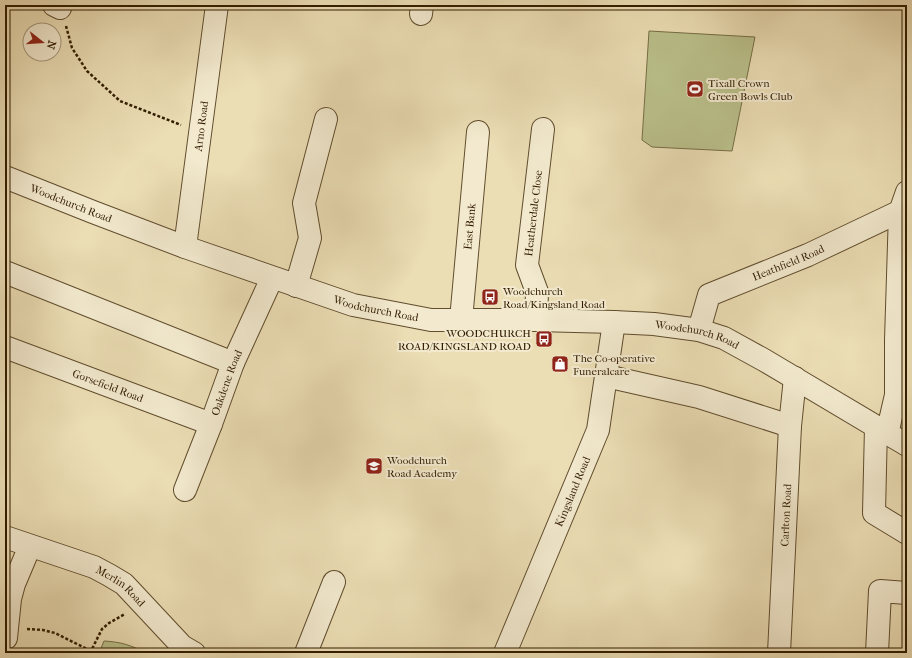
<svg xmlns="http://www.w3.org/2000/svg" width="912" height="658" viewBox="0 0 912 658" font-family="'IM FELL French Canon',serif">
<rect width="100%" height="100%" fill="#ebddb4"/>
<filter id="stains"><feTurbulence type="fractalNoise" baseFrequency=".005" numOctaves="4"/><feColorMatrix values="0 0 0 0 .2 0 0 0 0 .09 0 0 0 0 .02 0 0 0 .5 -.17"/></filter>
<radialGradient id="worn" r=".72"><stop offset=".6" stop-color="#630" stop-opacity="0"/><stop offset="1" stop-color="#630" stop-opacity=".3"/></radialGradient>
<!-- park -->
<path fill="#bac08b" stroke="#766e46" d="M649,31L755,37L732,151L652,147L642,140Z
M104,641C121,642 131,645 146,653H99Z"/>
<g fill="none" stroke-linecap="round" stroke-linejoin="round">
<!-- minor casing -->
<g stroke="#604d2d" stroke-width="24">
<g id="minor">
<path d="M54,5L60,8"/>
<path d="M421,14L422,5"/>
<path id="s1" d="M5,177L93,212L185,247L353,305L431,320H536L614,322L654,324L699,330L724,338L764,360L907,445"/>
<path id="s2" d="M185,247L217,5"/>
<path d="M5,272L233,363"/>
<path d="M296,286L310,238L304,203L326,119"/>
<path id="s3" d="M461,320L478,132"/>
<path id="s4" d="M536,320L537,292L527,265L543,129"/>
<path id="s5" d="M699,330L709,295L808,255L907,208"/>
<path id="s6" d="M5,347L211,424"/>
<path d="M606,376L699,397L790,426"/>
<path d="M876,427L874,513L907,533"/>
<path d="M887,434L896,395V340L900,212L907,192"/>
<path id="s7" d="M185,490L211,424L233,363L272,278"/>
<path id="s8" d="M5,537L94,567L109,575L124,584L182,646L194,653"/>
<path d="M6,638L10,599L14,584L30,546"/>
<path d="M306,653L334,582"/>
<path id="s9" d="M505,653L598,430L614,322"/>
<path id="s10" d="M779,653L790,426L795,378"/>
<path d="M877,653L880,591L907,593"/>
</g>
</g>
<!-- path -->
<path stroke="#321d00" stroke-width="2.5" stroke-dasharray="3 2" stroke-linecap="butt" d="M66,26L72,48L87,71L120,101L181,125
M27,629L43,630L55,633L91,651
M90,653L102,629L109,623L125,614"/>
<!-- minor -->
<use href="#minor" stroke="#f2e9ce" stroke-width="22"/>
</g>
<!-- icons -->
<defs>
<g id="stadium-square" transform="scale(0.9)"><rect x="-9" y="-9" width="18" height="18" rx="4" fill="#8f2418" stroke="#f2e9ce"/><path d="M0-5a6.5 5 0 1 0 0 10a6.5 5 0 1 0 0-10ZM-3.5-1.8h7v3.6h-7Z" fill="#fff"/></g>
<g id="bus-square" transform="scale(0.9)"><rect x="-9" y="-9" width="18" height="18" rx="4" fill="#8f2418" stroke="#f2e9ce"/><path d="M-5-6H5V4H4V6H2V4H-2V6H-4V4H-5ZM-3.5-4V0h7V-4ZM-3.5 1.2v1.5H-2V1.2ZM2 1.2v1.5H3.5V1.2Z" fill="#fff"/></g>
<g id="shop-square" transform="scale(0.9)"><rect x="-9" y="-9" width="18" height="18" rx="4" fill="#8f2418" stroke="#f2e9ce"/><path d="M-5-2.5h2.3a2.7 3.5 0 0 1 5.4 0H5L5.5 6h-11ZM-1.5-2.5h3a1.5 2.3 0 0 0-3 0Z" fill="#fff"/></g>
<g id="school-square" transform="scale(0.9)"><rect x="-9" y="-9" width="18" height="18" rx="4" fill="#8f2418" stroke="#f2e9ce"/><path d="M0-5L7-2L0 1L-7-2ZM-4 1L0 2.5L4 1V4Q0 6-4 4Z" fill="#fff"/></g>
</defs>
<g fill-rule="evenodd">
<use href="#stadium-square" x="695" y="89"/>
<use href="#bus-square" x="490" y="297"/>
<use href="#bus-square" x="544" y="339"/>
<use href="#shop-square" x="560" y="364"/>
<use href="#school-square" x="374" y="466"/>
</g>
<g text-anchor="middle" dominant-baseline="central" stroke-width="4" stroke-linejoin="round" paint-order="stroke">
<!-- poi labels -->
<g font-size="11" fill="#321d00" stroke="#f2e9ce" text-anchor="start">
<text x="708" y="83">Tixall Crown<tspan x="708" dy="13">Green Bowls Club</tspan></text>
<text x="503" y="291">Woodchurch<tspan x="503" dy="13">Road/Kingsland Road</tspan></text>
<text x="531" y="333" text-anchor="end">WOODCHURCH<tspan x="531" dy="13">ROAD/KINGSLAND ROAD</tspan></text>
<text x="573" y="358">The Co-operative<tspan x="573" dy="13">Funeralcare</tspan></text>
<text x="387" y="460">Woodchurch<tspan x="387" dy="13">Road Academy</tspan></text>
</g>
<!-- street labels -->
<g font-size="11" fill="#321d00" stroke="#f2e9ce">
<text stroke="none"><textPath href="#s2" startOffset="122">Arno Road</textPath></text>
<text stroke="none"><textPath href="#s1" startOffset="71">Woodchurch Road</textPath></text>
<text stroke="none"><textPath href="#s4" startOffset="109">Heatherdale Close</textPath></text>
<text stroke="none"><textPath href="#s3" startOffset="94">East Bank</textPath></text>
<text stroke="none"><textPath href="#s5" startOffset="122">Heathfield Road</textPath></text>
<text stroke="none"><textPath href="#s1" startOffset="394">Woodchurch Road</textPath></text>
<text stroke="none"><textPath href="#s1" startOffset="718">Woodchurch Road</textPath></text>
<text stroke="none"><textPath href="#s7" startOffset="115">Oakdene Road</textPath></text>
<text stroke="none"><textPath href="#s6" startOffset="110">Gorsefield Road</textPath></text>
<text stroke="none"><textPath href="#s9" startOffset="175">Kingsland Road</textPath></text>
<text stroke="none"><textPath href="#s10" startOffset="138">Carlton Road</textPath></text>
<text stroke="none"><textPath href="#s8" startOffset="127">Merlin Road</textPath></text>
</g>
</g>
<!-- margin -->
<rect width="912" height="658" fill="none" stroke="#ebddb4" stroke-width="20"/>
<rect x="6" y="6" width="900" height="646" fill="none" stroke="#321d00" stroke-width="2"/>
<rect x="10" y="10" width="892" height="638" fill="none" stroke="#321d00"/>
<!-- north arrow -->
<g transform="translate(42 42) rotate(107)"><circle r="19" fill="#f2e9ce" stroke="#a5977c"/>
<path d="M0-3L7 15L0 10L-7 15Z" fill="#8f2418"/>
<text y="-6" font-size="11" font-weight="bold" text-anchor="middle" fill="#321d00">N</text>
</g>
<rect width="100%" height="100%" filter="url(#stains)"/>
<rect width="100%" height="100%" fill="url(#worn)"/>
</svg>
